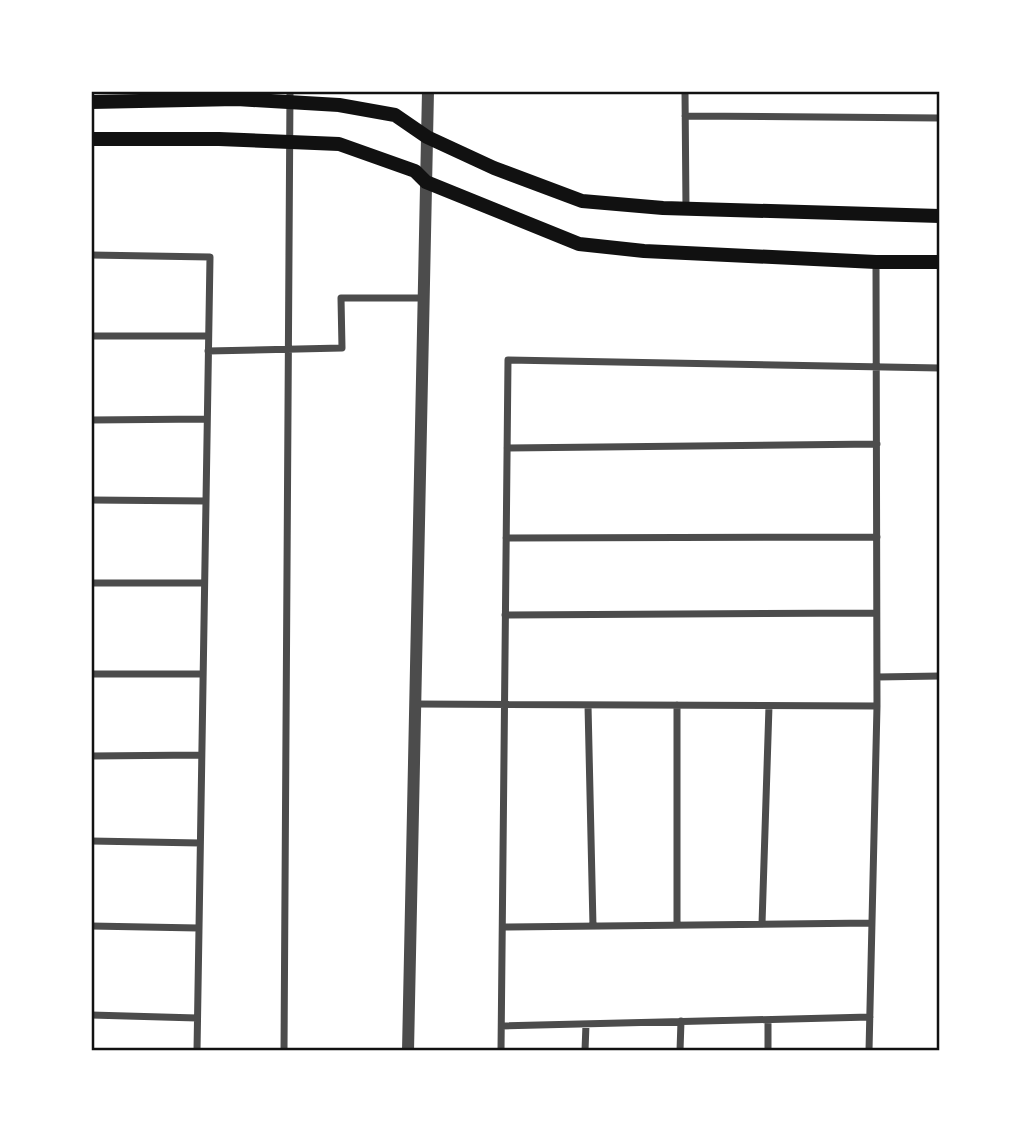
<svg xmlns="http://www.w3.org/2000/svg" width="1031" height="1142" viewBox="0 0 1031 1142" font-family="'Fira Sans Condensed',sans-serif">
<rect width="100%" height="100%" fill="#fff"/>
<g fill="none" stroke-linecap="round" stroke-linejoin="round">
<!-- minor -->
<path stroke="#4c4c4c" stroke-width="7" d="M685,91L686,209
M685,116L940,118
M91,255L210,257L197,1051
M91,336H208
M208,351L342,348L341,298H424
M91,420L207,419
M507,448L877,444
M91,500L206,501
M506,538L877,537
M91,583H204
M505,615L876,613
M91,674H203
M877,677L940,676
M415,704L877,706
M588,705L593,926
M91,756L201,755
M91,841L200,843
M762,924L769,706
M677,925V705
M91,926L198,928
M503,927L872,923
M91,1015L197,1018
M502,1026L870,1017
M284,1051L290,91
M501,1051L508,360L940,368
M585,1051L586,1024
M680,1051L681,1021
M768,1051V1020
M869,1051L877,706L876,263"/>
<!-- tertiary -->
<path stroke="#4c4c4c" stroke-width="12" d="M408,1051L428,91"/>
<!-- secondary -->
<path stroke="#111" stroke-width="14" d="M91,102L237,99L339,105L395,115L427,137L494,168L582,201L663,208L940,216
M91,139H219L339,144L415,171L426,182L579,244L644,251L876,262H940"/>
</g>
<!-- border -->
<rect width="1031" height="1142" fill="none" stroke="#ffffff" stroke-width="186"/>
<rect x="93" y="93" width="845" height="956" fill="none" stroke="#111" stroke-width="2.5"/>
</svg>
